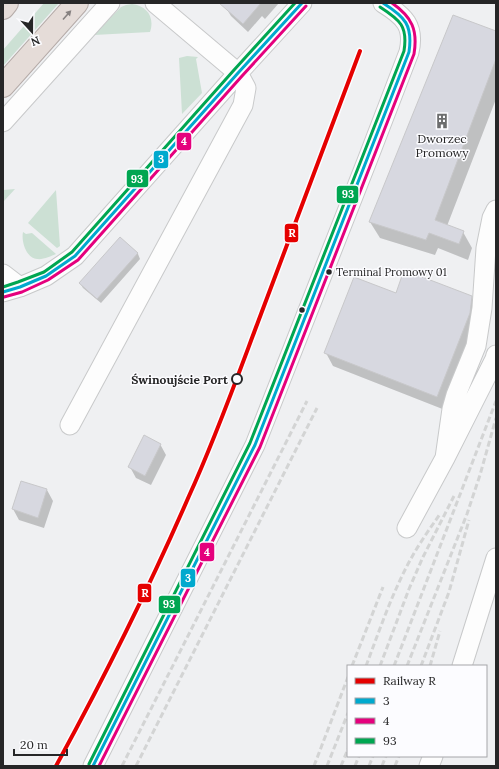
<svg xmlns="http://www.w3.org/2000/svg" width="499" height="769" viewBox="0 0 499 769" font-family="Lora,serif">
<rect width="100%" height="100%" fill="#eff0f2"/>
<!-- green -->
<path fill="#cce0d4" d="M44,3H59L3,66V50Z
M132,4C147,6 155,17 150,32L94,35L121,7L126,5Z
M187,56L198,57L196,59L202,93L182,114L179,58Z
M15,189L4,201L3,200V190Z
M56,190L60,246L57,248L28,223Z
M23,232L26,234L32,233L56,254C51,256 43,260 37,259C26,258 21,241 23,232Z"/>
<!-- shadow -->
<path fill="#0003" d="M230,3H279L265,19L262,16L248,32L231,16L226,8Z
M496,32V99L447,226L463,232L472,248L468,260L438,248L435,255L380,238L370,222Z
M120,238L138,254L140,259L101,303L83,288L80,283Z
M396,295L471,297L479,310L445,410L333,366L326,353Z
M160,444L166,455L151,485L136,478L130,467Z
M22,482L47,490L53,501L44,528L19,520L13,509Z"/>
<!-- building -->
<path fill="#d7d8e0" stroke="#c8c8ca" d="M219,3H261L243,24Z
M453,15L496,31V59L435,220L464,231L459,244L429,233L426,240L369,222Z
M120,237L138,253L97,299L79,283Z
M404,270L472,296L470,313L437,397L324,353L354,277L396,293Z
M144,435L161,444L145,476L128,467Z
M21,481L47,489L38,518L12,509Z"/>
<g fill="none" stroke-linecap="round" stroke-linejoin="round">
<!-- minor casing -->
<g stroke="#c8c9ca" stroke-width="21">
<path id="minor" d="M3,122L110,3
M3,274L20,287
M3,292L20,287L46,276L75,256L238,73L302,3
M70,425L243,105L246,88L238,73L155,3
M445,458L452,409L456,395L476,346L482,308L486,248L492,218L496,210
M407,528L445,458L495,359L496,355
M462,666L496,558
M93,766L255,445L367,161L409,52C415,26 404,16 383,3
M429,766L433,756"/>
</g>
<!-- highway casing -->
<g stroke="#b5aba8" stroke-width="24">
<path id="highway" d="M3,8L7,3
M3,86L77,3"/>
</g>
<!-- minor -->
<use href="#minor" stroke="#fdfdfd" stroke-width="19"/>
<!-- highway -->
<use href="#highway" stroke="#e5dcd8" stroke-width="22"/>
<!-- rail -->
<path stroke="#d3d4d4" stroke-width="3" stroke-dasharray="6 3" stroke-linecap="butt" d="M352,666L383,587
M366,666C380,629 393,590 413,555C421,541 431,527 440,514
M380,666L409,589L423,557L454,496
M394,666L496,401
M407,666L467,514L480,475L496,418
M421,666L449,592L469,520
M430,666L440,631
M122,766L307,401
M136,766L317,408
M314,766L348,677
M327,766L348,713
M341,766L348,749
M355,766L359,756
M369,766L373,756
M382,766L386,756
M395,766L399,756"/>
<!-- bus-1 casing -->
<g stroke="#fcfcff" stroke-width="6">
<path id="bus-1" d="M3,292L20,287L46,276L75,256L238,73L302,3
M93,766L255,445L409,52C413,25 405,17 383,3"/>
</g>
<!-- bus-2 casing -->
<g stroke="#fcfcff" stroke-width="6">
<path id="bus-2" d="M4,297L22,292L48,280L78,260L242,76L306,6
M99,766L260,447L414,54C418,30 412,17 392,3"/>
</g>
<!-- bus-3 casing -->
<g stroke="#fcfcff" stroke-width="6">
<path id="bus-3" d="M3,287L18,282L44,272L72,252L234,70L295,3
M89,764L250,443L404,51C408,26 400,20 380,7"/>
</g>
<!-- bus-1 -->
<use href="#bus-1" stroke="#00a9ce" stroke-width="3"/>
<!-- bus-2 -->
<use href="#bus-2" stroke="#e5007d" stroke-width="3"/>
<!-- bus-3 -->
<use href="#bus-3" stroke="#00a651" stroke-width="3"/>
<!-- rail-1 casing -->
<g stroke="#fcfcff" stroke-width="7">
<path id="rail-1" d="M56,766C104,678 149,588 189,496C216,437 238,375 261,314C294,227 327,139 360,51"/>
</g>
<!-- rail-1 -->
<use href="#rail-1" stroke="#e50000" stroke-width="4"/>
</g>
<!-- one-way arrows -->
<defs><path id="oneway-solid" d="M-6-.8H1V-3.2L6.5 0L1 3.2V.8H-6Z"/></defs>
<use fill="#868180" href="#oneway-solid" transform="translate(67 15) rotate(-48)"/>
<!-- icons -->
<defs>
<g id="building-bare" transform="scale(1.2)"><path d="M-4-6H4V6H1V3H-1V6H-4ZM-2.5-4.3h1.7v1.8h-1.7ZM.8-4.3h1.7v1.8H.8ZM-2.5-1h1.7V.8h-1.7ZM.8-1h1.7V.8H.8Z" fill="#6c6d6e" stroke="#fcfcff" stroke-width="2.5" paint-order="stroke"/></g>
</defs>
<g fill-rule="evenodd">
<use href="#building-bare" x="442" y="121"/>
</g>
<!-- markers -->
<g fill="#262627" stroke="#fcfcff" stroke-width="1.5">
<circle cx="329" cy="272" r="3.5"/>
<circle cx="302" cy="310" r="3.5"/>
</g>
<circle fill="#fcfcff" stroke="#262627" stroke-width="2" cx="237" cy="379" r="5"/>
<g text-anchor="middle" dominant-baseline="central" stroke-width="3" stroke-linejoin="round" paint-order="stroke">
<!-- bus labels -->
<g font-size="11" fill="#262627" stroke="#fcfcff" text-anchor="start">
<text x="336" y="272">Terminal Promowy 01</text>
</g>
<!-- poi labels -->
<g font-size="12" fill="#262627" stroke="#fcfcff">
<text x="442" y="138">Dworzec<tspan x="442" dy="14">Promowy</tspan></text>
</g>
<!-- stop labels -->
<g font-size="12" font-weight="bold" fill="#262627" stroke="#fcfcff" text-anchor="end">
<text x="228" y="379">Świnoujście Port</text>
</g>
</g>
<g stroke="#fcfcff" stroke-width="1.5">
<rect x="176" y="132" width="16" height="19" rx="4" fill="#e5007d"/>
<rect x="153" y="150" width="16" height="19" rx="4" fill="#00a9ce"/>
<rect x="126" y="169" width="23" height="19" rx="4" fill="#00a651"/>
<rect x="336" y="185" width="23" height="19" rx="4" fill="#00a651"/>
<rect x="284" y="223" width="15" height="20" rx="4" fill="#e50000"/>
<rect x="199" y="542" width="16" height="20" rx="4" fill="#e5007d"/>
<rect x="180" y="568" width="16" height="20" rx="4" fill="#00a9ce"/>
<rect x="137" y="583" width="15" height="20" rx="4" fill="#e50000"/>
<rect x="158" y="595" width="23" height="19" rx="4" fill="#00a651"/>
</g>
<g font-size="11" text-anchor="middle" font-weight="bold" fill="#fff">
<text x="184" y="145">4</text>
<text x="161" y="163">3</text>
<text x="137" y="183">93</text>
<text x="348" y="198">93</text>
<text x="292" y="237">R</text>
<text x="207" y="556">4</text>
<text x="188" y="582">3</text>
<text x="145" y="597">R</text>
<text x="169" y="608">93</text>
</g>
<!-- border -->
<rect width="499" height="769" fill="none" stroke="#262627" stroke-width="8"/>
<!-- legend -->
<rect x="347" y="665" width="140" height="92" fill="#fcfcff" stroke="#a6a6a9"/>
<rect x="355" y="678" width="20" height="6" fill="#e50000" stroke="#a6a6a9"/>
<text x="383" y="685" font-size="12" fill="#262627">Railway R</text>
<rect x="355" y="698" width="20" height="6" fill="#00a9ce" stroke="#a6a6a9"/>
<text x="383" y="705" font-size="12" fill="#262627">3</text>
<rect x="355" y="718" width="20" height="6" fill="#e5007d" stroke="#a6a6a9"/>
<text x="383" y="725" font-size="12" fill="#262627">4</text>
<rect x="355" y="738" width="20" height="6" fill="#00a651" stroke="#a6a6a9"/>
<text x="383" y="745" font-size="12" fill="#262627">93</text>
<!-- north arrow -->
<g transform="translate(32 32) rotate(159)" stroke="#fcfcff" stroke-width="3" paint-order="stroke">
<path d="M0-3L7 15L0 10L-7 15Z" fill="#262627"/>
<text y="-6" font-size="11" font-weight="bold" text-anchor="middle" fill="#262627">N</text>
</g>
<!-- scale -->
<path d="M14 749v6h53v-6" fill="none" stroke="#262627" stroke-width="2"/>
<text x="20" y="749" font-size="12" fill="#262627" stroke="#fcfcff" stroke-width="3" paint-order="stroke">20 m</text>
</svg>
